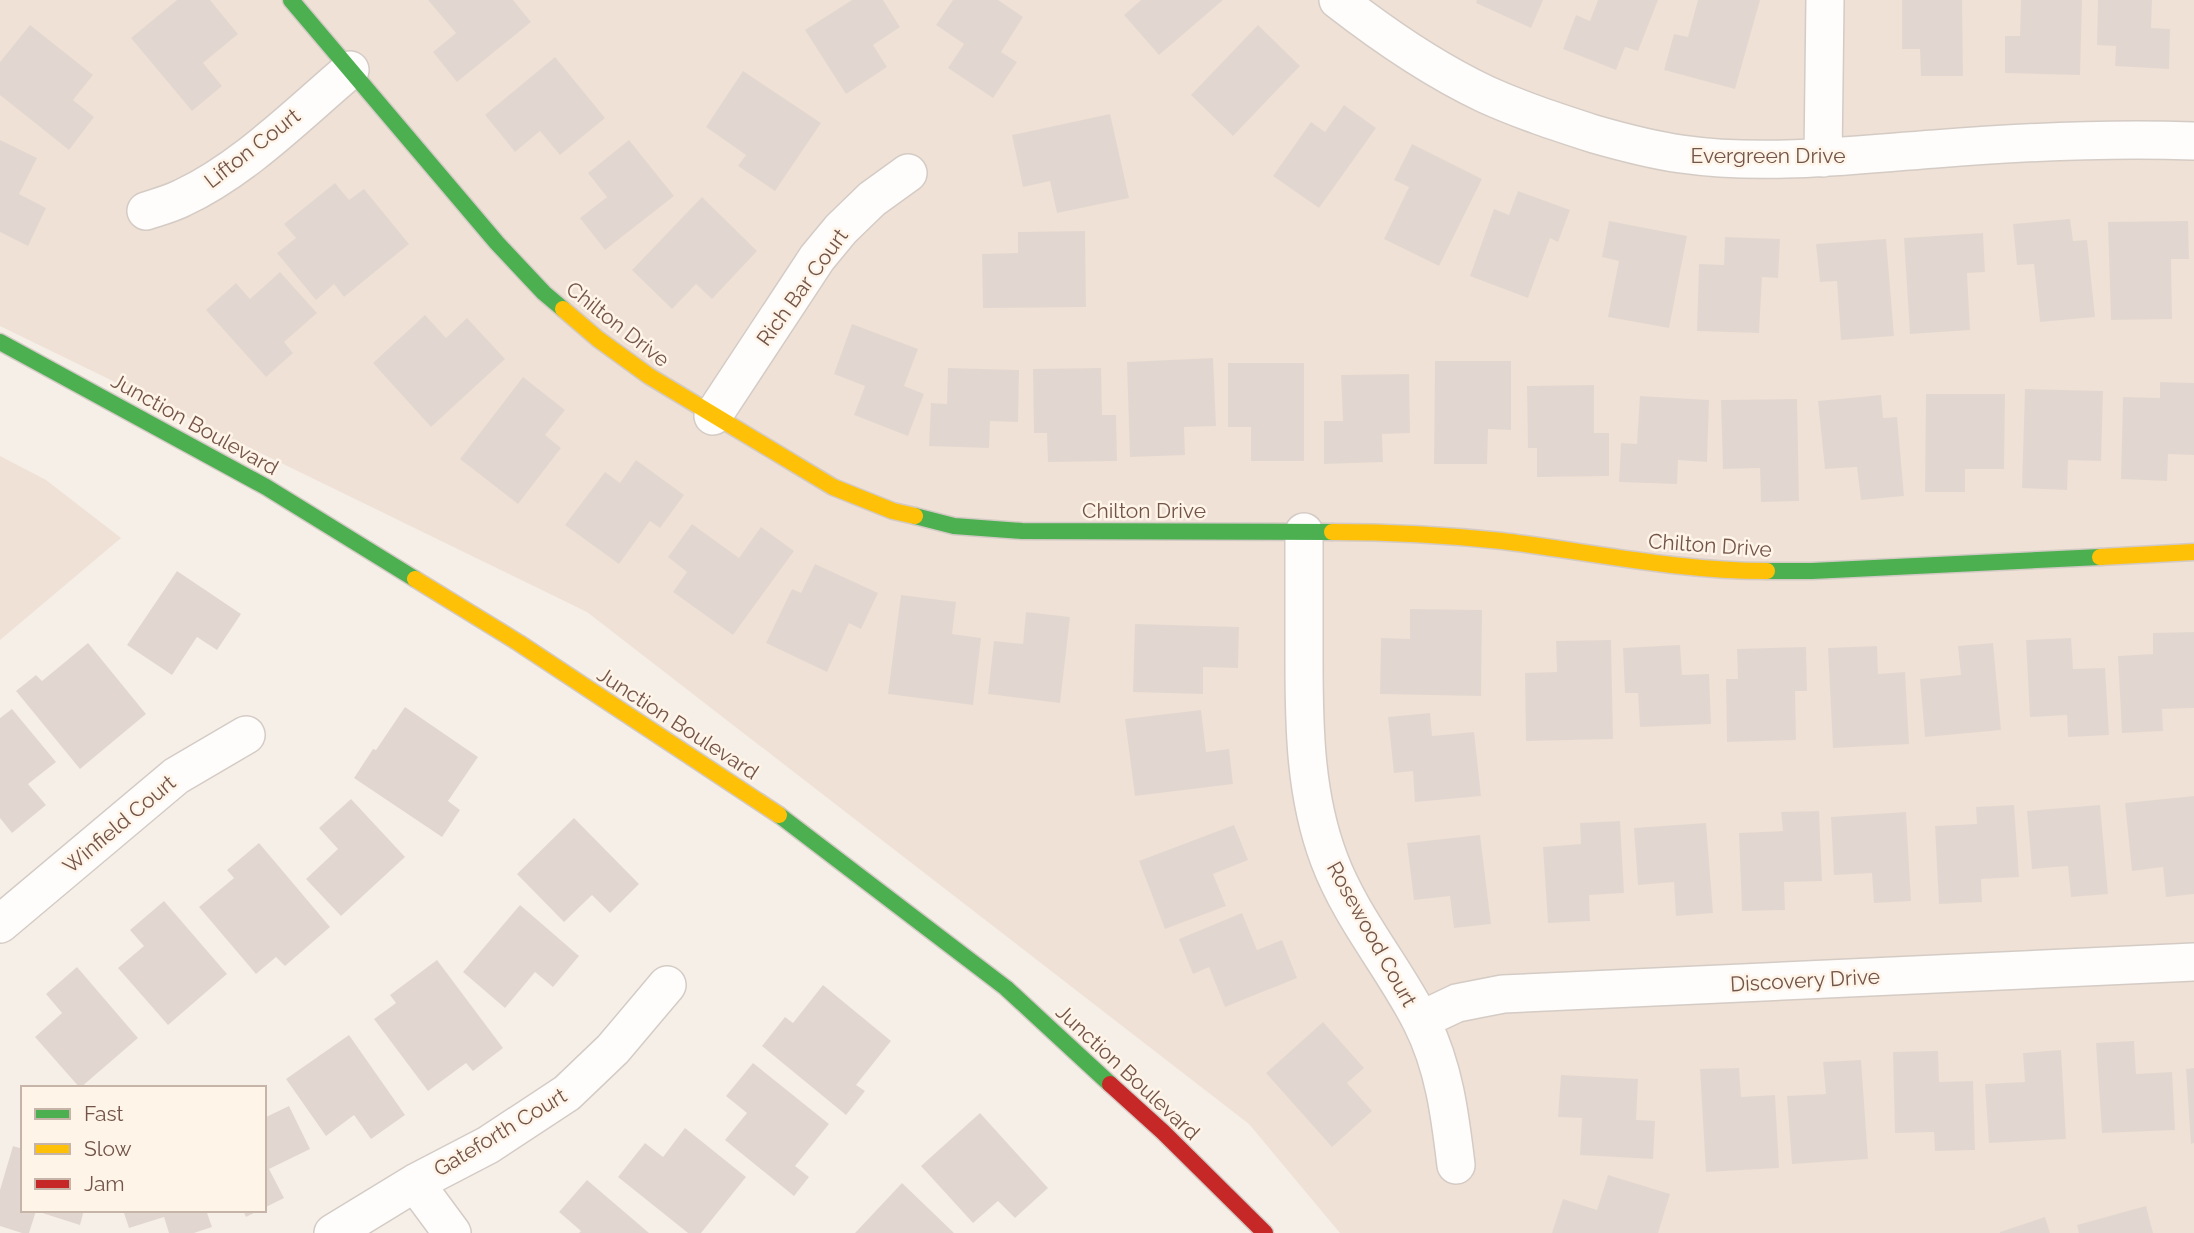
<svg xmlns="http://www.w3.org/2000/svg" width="2194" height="1233" viewBox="0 0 2194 1233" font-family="Raleway,sans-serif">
<rect width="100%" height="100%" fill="#f6efe8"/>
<!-- residential -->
<path fill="#efe1d5" d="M0,0H2194V1233H1340L1249,1124L587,612L0,326Z
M0,456L46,480L121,538L0,640Z"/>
<!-- building -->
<path fill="#e2d7d0" d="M177,0H210L238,34L203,63L222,86L192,111L131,38Z
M428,0H513L531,22L457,82L433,52L456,33Z
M852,0H883L900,27L873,45L887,67L846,94L805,30Z
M953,0H998L1023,17L1001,52L1017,62L993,98L948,68L964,44L936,25Z
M1141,0H1223L1159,55L1124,15Z
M1477,0H1543L1531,28L1476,3Z
M1598,0H1658L1638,51L1625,47L1616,70L1563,49L1576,15L1590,21Z
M1698,0H1760L1735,89L1664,70L1674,34L1688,37Z
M1902,0H1962L1963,76H1921L1920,49H1902Z
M2021,0H2082L2080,75L2005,73V36H2020Z
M2098,0H2152L2151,28L2170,29L2169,69L2115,66L2116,46L2097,45Z
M30,25L93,75L73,100L94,117L69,150L0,95V62Z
M1258,25L1300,66L1233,136L1191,95Z
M555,57L605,118L560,155L540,131L515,152L485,115Z
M743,71L821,123L775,191L738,166L746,155L706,127Z
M1344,105L1376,128L1319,208L1273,176L1311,122L1325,132Z
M1110,114L1129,198L1057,213L1050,181L1023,187L1012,135Z
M0,140L37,158L19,194L46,208L28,246L0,232Z
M629,140L674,196L605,250L580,218L607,197L588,173Z
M1412,144L1482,179L1439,266L1384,239L1409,187L1394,180Z
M335,183L349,200L364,189L409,244L344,297L334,284L316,300L277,253L296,238L284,224Z
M1518,191L1570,210L1558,242L1550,238L1528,298L1470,276L1494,209L1509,215Z
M702,197L757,251L712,299L696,284L672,309L632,270Z
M2070,219L2073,241L2087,240L2095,317L2040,322L2034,264L2017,265L2013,224Z
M1609,221L1687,236L1669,328L1608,317L1619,261L1602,257Z
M2188,221L2189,259H2171L2172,319L2111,320L2108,222Z
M1085,231L1086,307L983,308L982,254L1018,253V232Z
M1983,233L1985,272L1967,273L1970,330L1910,334L1904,238Z
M1725,237L1780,239L1778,278L1762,277L1759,333L1697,331L1699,264L1724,265Z
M1886,239L1894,336L1841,340L1837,281L1820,282L1816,244Z
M280,272L317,313L284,342L293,353L266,377L206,310L236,283L250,299Z
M425,315L446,338L467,318L505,359L431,427L373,363Z
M852,324L918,349L904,386L924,394L908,436L854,415L865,386L834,374Z
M1213,358L1216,426L1184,427L1185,455L1130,457L1127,362Z
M1435,361H1511V430L1488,429L1487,464H1434Z
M1228,363H1304V461H1251V427H1228Z
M948,368L1019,370L1018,422L990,421L989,448L929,446L931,403L947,404Z
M1101,368L1102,415H1116L1117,461L1048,462L1047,433H1034L1033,369Z
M1409,374L1410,433L1382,434L1383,462L1324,464V421H1343L1341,375Z
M523,377L565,410L545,435L561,448L518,504L460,459Z
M2160,382L2194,383V455L2168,454L2167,481L2121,479L2123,397L2160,398Z
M1594,385V433H1609V476L1537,477V448H1528L1527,386Z
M2025,389L2103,391L2101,461L2068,460L2067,490L2022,488Z
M1926,394H2005L2004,469H1965V492H1925Z
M1881,395L1883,418L1897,417L1904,496L1861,500L1857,467L1825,469L1818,401Z
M1640,396L1709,400L1707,462L1678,460L1677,484L1619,482L1621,443L1637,444Z
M1797,399L1799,501L1761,502L1760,468L1723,469L1721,400Z
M636,460L684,495L660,528L650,521L619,564L565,525L605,472L620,483Z
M692,524L739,558L761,527L794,551L733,635L673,592L687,572L668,557Z
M815,564L878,593L861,629L849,623L827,672L766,643L792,589L801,593Z
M177,571L241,614L217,650L197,637L172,675L127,645Z
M901,595L956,602L952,634L981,638L973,705L888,694Z
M1410,609L1482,610L1481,696L1380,694L1381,638L1410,639Z
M1026,612L1070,617L1060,703L988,694L994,641L1023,644Z
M1135,624L1239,627L1238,668L1203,667V694L1133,692Z
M2194,632V708L2162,709L2163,731L2122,733L2118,656L2153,654V633Z
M2071,638L2073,669L2105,668L2109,735L2068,737L2067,715L2030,717L2026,640Z
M1611,640L1613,739L1526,741L1525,673L1557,672L1556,641Z
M88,643L146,714L80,769L16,691L36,675L42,681Z
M1993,643L2001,730L1925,737L1920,679L1961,675L1958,646Z
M1680,645L1682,675L1709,674L1711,724L1640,727L1638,693H1625L1623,648Z
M1877,646L1878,674L1905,672L1909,744L1833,748L1828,648Z
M1806,647L1807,691H1795L1796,740L1727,742L1726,679H1738L1737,649Z
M405,707L478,757L448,801L460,810L442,837L354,778L373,749L376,750Z
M12,709L56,762L28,784L46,805L12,833L0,818V718Z
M1201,710L1206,752L1229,749L1233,784L1135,796L1125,719Z
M1430,713L1432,736L1474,732L1481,796L1415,802L1413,771L1394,773L1388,717Z
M2194,796V894L2166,897L2163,867L2132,871L2125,803Z
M351,799L405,857L341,916L306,879L338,849L319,828Z
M2014,805L2019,877L1981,879L1982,902L1939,904L1935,826L1977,824L1976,807Z
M2100,805L2108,894L2071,897L2068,866L2032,869L2027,811Z
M1819,811L1822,881L1784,882L1785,910L1742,911L1739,833L1783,831L1781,812Z
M1906,812L1911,901L1874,903L1872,873L1834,875L1831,817Z
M574,818L639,884L610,913L592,895L564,922L517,874Z
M1620,821L1624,893L1589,895L1590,921L1548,923L1543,847L1581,844L1580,823Z
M1706,823L1713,913L1676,916L1674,882L1638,885L1634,828Z
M1234,825L1248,860L1213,874L1226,906L1165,929L1139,861Z
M1480,835L1491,924L1454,928L1450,896L1414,900L1407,843Z
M259,843L330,927L285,966L276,957L256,974L199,907L234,878L227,870Z
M164,901L227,974L168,1025L118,968L144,946L130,930Z
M520,905L579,956L553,987L535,972L505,1008L463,972Z
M1242,913L1257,950L1282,940L1297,978L1225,1007L1209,967L1193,974L1179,939Z
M437,960L503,1048L473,1071L466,1063L428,1091L374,1019L396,1003L390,995Z
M77,967L138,1038L80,1088L35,1037L62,1013L46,994Z
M823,985L891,1041L856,1085L865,1091L846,1115L762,1046L785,1017L793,1023Z
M1323,1022L1364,1068L1347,1083L1372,1111L1332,1147L1266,1073Z
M349,1035L405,1115L371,1139L354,1115L326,1136L286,1079Z
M2134,1041L2136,1074L2172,1072L2175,1130L2102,1133L2096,1043Z
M2061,1050L2066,1139L1989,1143L1985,1084L2025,1082L2023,1053Z
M1938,1051L1939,1082L1973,1081L1975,1150L1935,1151L1934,1132L1895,1133L1893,1052Z
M1861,1060L1868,1159L1792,1164L1787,1096L1826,1094L1823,1062Z
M753,1063L829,1124L795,1166L809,1177L794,1196L725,1140L747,1113L726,1096Z
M1739,1068L1741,1097L1775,1095L1779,1168L1706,1172L1700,1069Z
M2194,1068V1143L2191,1144L2186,1069Z
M1561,1075L1638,1079L1636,1120L1655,1121L1653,1159L1580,1155L1582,1118L1558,1117Z
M289,1106L310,1149L269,1169L284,1198L264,1208V1118Z
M980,1113L1048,1188L1015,1218L998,1201L973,1223L921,1166Z
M685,1128L746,1177L701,1233H688L618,1177L645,1143L663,1157Z
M13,1146L23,1149V1210H84L80,1225L36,1211L29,1233H22L0,1226V1190Z
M1608,1175L1670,1194L1658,1233H1552L1563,1199L1597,1210Z
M587,1180L649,1233H579L581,1231L559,1212Z
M902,1183L954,1233H855Z
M2146,1206L2153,1233H2079L2077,1225Z
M123,1210H206L212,1227L194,1233H169L164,1217L129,1228Z
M243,1210H260L246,1217Z
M2045,1217L2050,1233H2000V1232Z"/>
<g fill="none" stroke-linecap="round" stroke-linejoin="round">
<!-- street casing -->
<g stroke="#d4cbc5" stroke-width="40">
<path id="street" d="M1338,0C1383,35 1432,69 1485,94C1520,110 1557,122 1594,134C1622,142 1652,150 1681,154C1765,166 1851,155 1935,149C2021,142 2107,138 2194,141
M1823,158L1825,0
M146,211C158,207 170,204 182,198C244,169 298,114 350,70
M713,416L817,258L841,229L872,199L908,173
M1304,532C1304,574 1304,617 1304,660C1304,727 1305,795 1329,859C1351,918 1393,966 1421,1021C1444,1066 1450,1115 1456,1165
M0,924L176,776L246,735
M1421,1020L1457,1003L1503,994L2194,962
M415,1183L452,1233
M333,1233L415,1183L488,1145L567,1093L613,1049L667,985"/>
</g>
<!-- fast casing -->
<g stroke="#d4cac5" stroke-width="19">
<path id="fast" d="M291,0L497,243L544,293L563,309
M0,342L266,487L415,579
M915,516L954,526L1022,531L1332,532
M1767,571H1812L2100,557
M779,815L1006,988L1110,1084"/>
</g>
<!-- slow casing -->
<g stroke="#d4cac5" stroke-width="19">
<path id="slow" d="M563,309L598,339L649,376L833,487L893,511L915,516
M1332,532C1388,532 1446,535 1502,541C1591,552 1678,571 1767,571
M2100,557L2194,552
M415,579L519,643L779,815"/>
</g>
<!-- jam casing -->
<g stroke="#d4cac5" stroke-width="19">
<path id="jam" d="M1110,1084L1163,1132L1265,1233"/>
</g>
<!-- street -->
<use href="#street" stroke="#fefdfc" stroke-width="37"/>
<!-- fast -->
<use href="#fast" stroke="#4caf50" stroke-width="16"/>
<!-- slow -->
<use href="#slow" stroke="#ffc107" stroke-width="16"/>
<!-- jam -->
<use href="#jam" stroke="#c62828" stroke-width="16"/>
</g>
<g text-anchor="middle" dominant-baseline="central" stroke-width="5" stroke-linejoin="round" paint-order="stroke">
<!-- street labels -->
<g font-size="21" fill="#735449" stroke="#fff4e8">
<text transform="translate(252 148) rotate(-38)">Lifton Court</text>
<text x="1768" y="155">Evergreen Drive</text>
<text transform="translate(802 287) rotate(-54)">Rich Bar Court</text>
<text transform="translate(618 324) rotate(38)">Chilton Drive</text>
<text transform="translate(195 424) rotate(29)">Junction Boulevard</text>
<text x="1144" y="510">Chilton Drive</text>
<text transform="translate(1710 545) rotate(4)">Chilton Drive</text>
<text transform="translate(678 723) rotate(33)">Junction Boulevard</text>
<text transform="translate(119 824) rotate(-40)">Winfield Court</text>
<text transform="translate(1372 934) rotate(61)">Rosewood Court</text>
<text transform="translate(1805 980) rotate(-3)">Discovery Drive</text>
<text transform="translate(1128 1072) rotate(43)">Junction Boulevard</text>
<text transform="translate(500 1132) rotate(-31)">Gateforth Court</text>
</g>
</g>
<!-- legend -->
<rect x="21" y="1086" width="245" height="126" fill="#fff4e8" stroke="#c7b4a8" stroke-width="2"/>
<rect x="35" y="1109" width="35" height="10" fill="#4caf50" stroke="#c7b4a8" stroke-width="2"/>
<text x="84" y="1121" font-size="21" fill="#735449">Fast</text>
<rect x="35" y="1144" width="35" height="10" fill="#ffc107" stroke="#c7b4a8" stroke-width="2"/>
<text x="84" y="1156" font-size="21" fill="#735449">Slow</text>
<rect x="35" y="1179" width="35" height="10" fill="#c62828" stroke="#c7b4a8" stroke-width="2"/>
<text x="84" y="1191" font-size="21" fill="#735449">Jam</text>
</svg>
